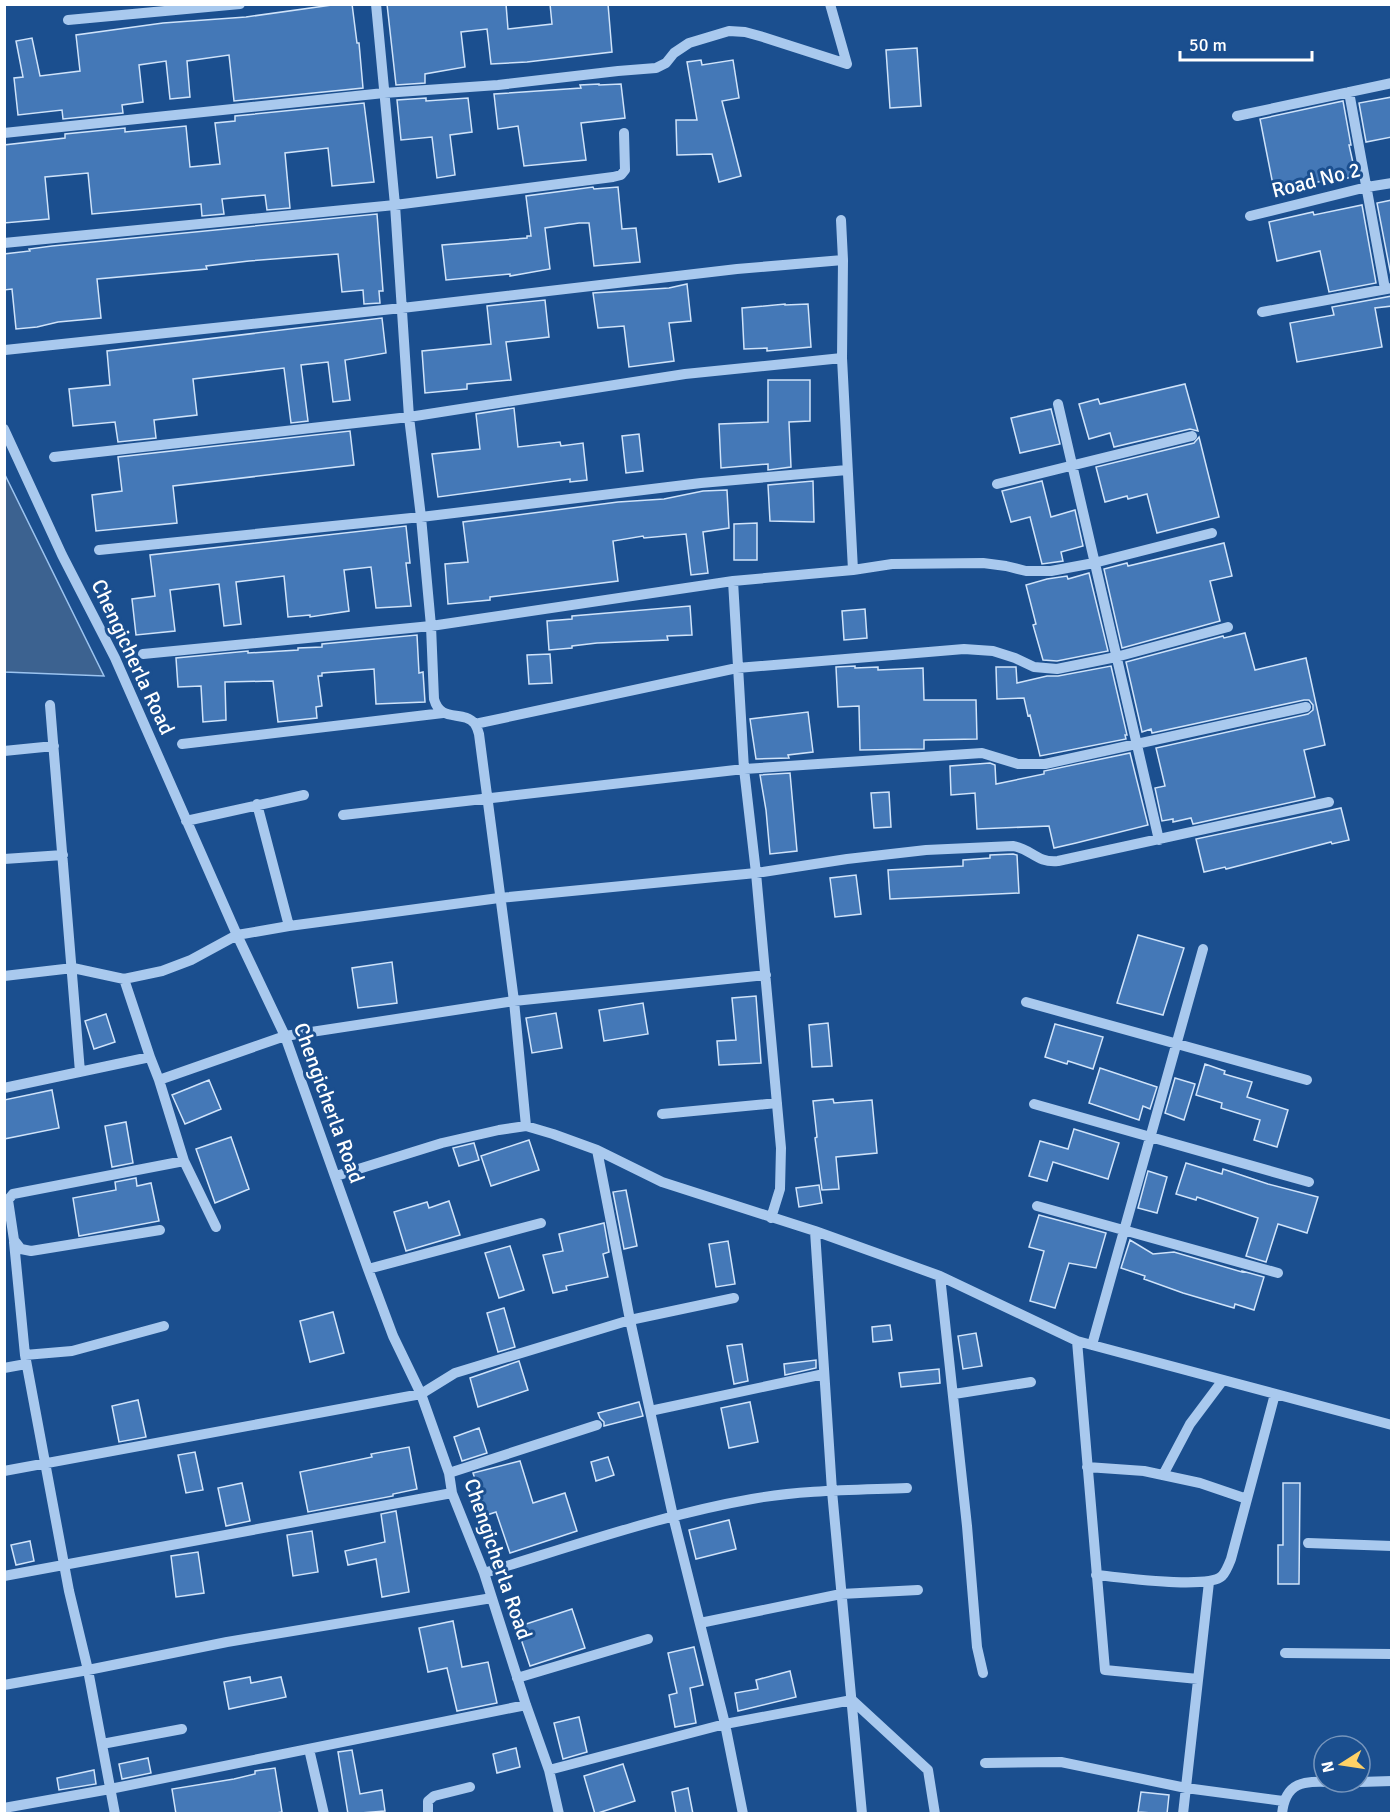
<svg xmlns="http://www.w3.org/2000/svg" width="1396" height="1818" viewBox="0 0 1396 1818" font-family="Signika,sans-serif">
<rect width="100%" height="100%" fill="#1b4f8f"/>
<!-- water -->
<path fill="#3c6290" stroke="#9cc4f0" stroke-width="1.5" d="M4,475H5L104,676L5,672Z"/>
<!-- building -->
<path fill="#4478b7" stroke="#cfe3fa" stroke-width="1.5" d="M339,4H352L357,43H359L363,88L234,101L229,55L187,61L190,97L170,99L166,61L139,65L143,102L122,105L123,113L63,119L62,110L18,115L14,78L23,77L16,41L32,38L40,76L80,71L76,35L163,23L246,17Z
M387,4H506L508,29L552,24L550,4H608L612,52L527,62L491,64L487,29L461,32L465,67L425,74V83L396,85Z
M917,48L921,106L890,108L886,50Z
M701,60L702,65L733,60L739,98L722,101L741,176L719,182L712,154L677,155L676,120H697L687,62Z
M599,84V85L621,84L625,118L581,123L586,160L524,166L518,126L498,129L494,94L581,88L580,85Z
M1392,97V137L1366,142L1359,103Z
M426,98V101L468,98L472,132L450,135L455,175L437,178L432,137L401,140L397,100Z
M1343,101L1351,145H1349L1356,176L1339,180L1338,177L1294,188V185L1274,190L1260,119Z
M364,103L374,182L332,186L328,148L285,153L290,208L267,210L265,195L222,199L224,214L202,216L201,204L92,214L88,173L45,177L49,219L4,223V145L65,138V134L125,128V132L186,126L190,167L220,164L215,123L235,121V116Z
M593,187L594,189L618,187L622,229L636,228L640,262L594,266L589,223H579L545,228L550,269L510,276V274L446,280L442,245L527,238V236H531L526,196Z
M1392,200V281L1377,203Z
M1362,205L1376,283L1329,292L1320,251L1277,261L1269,222L1313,212L1314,215Z
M377,214L383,291H379L380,303L364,304L363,290L342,292L338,254L249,261L206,266L207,269L97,279L101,318L58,322L37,327L16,329L12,289L4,290V254L30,251L29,249L52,246Z
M687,284L691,321L669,323L674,361L629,367L624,326L598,328L593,293L669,288Z
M1392,296V306L1375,308L1382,347L1297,362L1290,323L1334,315L1332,307Z
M545,300L549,337L506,342L511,380L467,384V389L425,393L422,351L491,344L487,306Z
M785,304V305L808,304L811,347L767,351V348L744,349L742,308Z
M382,318L386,353L345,360L350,400L333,402L328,362L301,365L308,421L291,423L284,368L193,379L197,415L154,420L156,438L118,442L115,422L73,426L69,389L110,385L107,351Z
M768,380H810V421L789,422L791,467L768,470V464L721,468L719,424L768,422Z
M1185,384L1198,431L1190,429L1114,447L1110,433L1089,439L1079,404L1098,399L1100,404Z
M514,408L518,447L560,442L561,446L583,443L587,480L570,482V479L438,497L432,454L480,449L476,414Z
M1051,409L1060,444L1020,453L1011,418Z
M350,431L354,465L173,486L177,523L96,531L92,495L122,491L118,457Z
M639,434L643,471L626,473L622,436Z
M1199,437L1219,517L1157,533L1147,494L1128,499L1127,496L1105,502L1096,467L1194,443Z
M813,481L814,522L770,521L768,485Z
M1042,481L1051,517L1075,510L1083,546L1061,552L1063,561L1042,564L1030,517L1011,522L1002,491Z
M727,490L729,528L703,532L708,573L691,575L686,534L644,538L643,536L613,541L618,581L490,597V600L448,604L445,564L468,562L463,522L618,502L664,499L703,491Z
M757,523V560H734V524Z
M406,526L410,563H406L411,606L376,608L371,567L344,570L349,611L310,617V615L288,617L284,576L236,582L241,624L224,626L219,584L170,590L175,631L136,635L132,599L155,596L150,555Z
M1224,543L1232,576L1210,581L1220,621L1122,648L1104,569L1127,563L1128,566Z
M1089,573L1108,651L1057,661L1043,660L1033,625L1036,624L1026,585L1047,579L1067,576L1068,579Z
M690,606L692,635L667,636L668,640L597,643L572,646V648L549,650L547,621L572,619V616Z
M865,609L867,638L844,640L842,611Z
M1245,633L1255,670L1306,658L1325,745L1304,750L1315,797L1193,824L1191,818L1173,822V819L1162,821L1155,788L1165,786L1156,748L1308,714L1313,710V705L1309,700H1304L1152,733L1151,729L1142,732L1126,662L1223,636L1224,638Z
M417,635L419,673L423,672L425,702L376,704L374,669L322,673V676H318L322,706L316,707L317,718L278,722L273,681L225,682L226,720L203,722L201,686L178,687L176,658L248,651V653L298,650V648L322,647V644Z
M550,654L552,683L529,684L527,655Z
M855,666V668L878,667V670L923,668L924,700H976L977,739L924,740V749L860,750L859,706L838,707L836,667Z
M1111,666L1127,735H1125L1126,739L1040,756L1030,715L1028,716L1024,698L997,699L996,667H1016L1017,683L1047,676H1058Z
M808,712L813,752L788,755L789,758L756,759L750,719Z
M1130,753L1148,825L1076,843L1054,848L1049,826L977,829L975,793L951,795L950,766L990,763L995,765L996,784L1044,774V771Z
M790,773L797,851L770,854L766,810L760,775Z
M889,792L891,827L874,828L871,793Z
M1341,808L1349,840L1332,844L1331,842L1226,869L1225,867L1204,872L1196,839Z
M1013,854L1017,855L1019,893L890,899L888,870L963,866V860L990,858V855Z
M856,875L861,914L835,917L830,878Z
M1138,935L1184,948L1163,1015L1117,1003Z
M392,962L397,1003L358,1008L352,968Z
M756,996L761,1063L719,1065L717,1041L736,1040L732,998Z
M643,1003L648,1034L604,1041L599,1010Z
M556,1013L562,1048L532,1053L526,1018Z
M106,1014L115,1042L94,1049L85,1021Z
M828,1023L832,1066L812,1067L809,1025Z
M1055,1024L1103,1037L1093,1069L1068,1061L1067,1064L1045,1057Z
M1205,1064L1225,1071L1224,1074L1252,1082L1247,1097L1288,1110L1277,1147L1254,1140L1260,1120L1221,1108L1222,1103L1196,1095Z
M1100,1068L1157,1087L1150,1109L1143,1106L1139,1120L1089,1103Z
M1175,1078L1195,1084L1184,1120L1165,1113Z
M209,1080L221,1109L185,1124L172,1095Z
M52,1090L59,1128L4,1139V1100Z
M833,1099L834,1103L872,1100L877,1153L836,1157L839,1189L822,1190L815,1138L817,1137L813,1101Z
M126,1122L133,1163L112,1167L105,1126Z
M1074,1129L1119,1143L1108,1179L1053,1162L1047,1181L1029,1176L1040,1141L1068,1149Z
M231,1137L249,1189L215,1203L196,1149Z
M529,1140L539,1170L491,1186L481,1156Z
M474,1143L479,1160L459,1166L453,1148Z
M1186,1163L1222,1174L1223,1169L1268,1184L1318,1197L1307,1233L1278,1224L1266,1262L1246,1256L1258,1218L1197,1197L1196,1200L1176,1194Z
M1148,1171L1167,1177L1157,1213L1138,1208Z
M136,1178L137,1186L151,1183L159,1221L79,1236L73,1198L116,1190L115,1182Z
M819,1185L822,1203L799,1207L796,1188Z
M626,1190L637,1246L624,1249L613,1192Z
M449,1201L460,1235L406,1251L394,1212L427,1202L429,1208Z
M1039,1215L1106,1233L1096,1268L1069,1263L1055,1308L1030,1301L1044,1251L1029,1247Z
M604,1223L609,1252L603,1254L608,1277L566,1286L567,1290L553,1293L543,1255L563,1251L559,1234Z
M1130,1240L1153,1254L1174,1252L1242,1272V1271L1264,1277L1254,1310L1235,1304L1234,1308L1183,1293L1144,1279L1145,1276L1121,1268Z
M728,1241L735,1284L716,1287L709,1244Z
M510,1246L524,1290L499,1298L485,1253Z
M504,1308L515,1347L498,1352L487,1313Z
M333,1312L344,1353L310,1362L300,1321Z
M890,1325L892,1340L873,1342L872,1327Z
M976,1333L982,1366L963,1369L958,1336Z
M742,1344L748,1381L734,1384L727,1346Z
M816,1360V1368L785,1375L784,1364Z
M519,1361L528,1390L478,1407L470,1378Z
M939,1369L940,1383L901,1387L899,1373Z
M138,1400L146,1437L119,1442L112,1406Z
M639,1402L643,1416L604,1426V1422L600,1418L598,1413Z
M750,1402L758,1442L729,1448L721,1408Z
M479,1428L487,1453L462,1461L454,1437Z
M409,1447L417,1489L393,1494V1496L308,1512L300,1472L372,1457L371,1454Z
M195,1452L203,1490L186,1493L178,1455Z
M608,1457L614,1475L596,1481L591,1462Z
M520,1461L533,1503L565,1493L577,1531L510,1553L496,1512L487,1515L473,1473Z
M242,1483L250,1521L226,1526L218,1488Z
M1283,1483H1300L1299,1584H1278V1545H1283Z
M396,1511L409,1592L382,1597L376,1559L348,1565L345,1551L385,1542L381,1514Z
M729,1520L736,1549L696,1559L689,1530Z
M312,1531L318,1572L293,1576L287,1535Z
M30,1541L34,1561L16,1565L11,1545Z
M198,1552L204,1593L176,1597L171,1556Z
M572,1609L585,1648L530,1666L517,1627Z
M453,1621L462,1667L488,1662L497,1703L457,1711L447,1668L428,1672L419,1628Z
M694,1647L703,1685L690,1688L696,1723L675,1727L669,1695L677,1693L668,1653Z
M790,1671L796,1697L738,1711L735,1693L758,1689L756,1680Z
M250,1677L251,1683L281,1677L286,1697L229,1709L224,1682Z
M579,1717L587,1752L563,1759L554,1723Z
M516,1748L520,1767L497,1773L493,1754Z
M352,1750L360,1794L382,1790L385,1811L348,1814L338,1752Z
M148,1758L151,1773L122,1779L119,1764Z
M623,1764L635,1801L595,1814L584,1776Z
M275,1768L282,1812L271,1814H176L172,1789L234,1779L255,1774V1771Z
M94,1770L96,1784L59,1790L57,1778Z
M688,1788L693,1814H676L672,1792Z
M1141,1792L1169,1795L1167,1814L1138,1812Z"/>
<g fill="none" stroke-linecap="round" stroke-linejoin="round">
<!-- minor -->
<path stroke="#a9c9ee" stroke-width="10" d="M376,4L395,205L409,417L421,517L431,626L434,699C441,724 463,709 475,724C477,727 478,730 479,734L514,1001L526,1126
M830,4L847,64
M68,20L240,4
M1349,92L1385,289
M1237,116L1392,83
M4,133L384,93L498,85L618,71L656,68L666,63L674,53L689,43L729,31L745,32L763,37L847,64
M1250,216L1367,187L1392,183
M841,220L843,260L842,358L853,570
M4,243L395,205L613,177L621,175L625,170L624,133
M1262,312L1392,288
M5,350L402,308L737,269L843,260
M1058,404L1159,840
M4,429L62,555L115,658L237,935L285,1036L368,1269L393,1336L421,1394L449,1473L452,1493L484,1573L526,1705L549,1770L559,1814
M54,457L409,417L685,374L842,358
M997,484L1192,436
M99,550L421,517L701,483L847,470
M733,581L744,769L756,873L781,1148L780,1189L771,1218
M143,654L431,626L733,581L853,570L892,564L983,563L1006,566L1026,571H1051L1094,563L1212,533
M50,705L80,1072
M475,724L737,668L964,649L993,651L1015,658L1034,667L1057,669L1116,657L1228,627
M182,744L443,713
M4,751L54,746
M257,804L289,926
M343,815L744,769L982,753L1018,764H1045L1306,707
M186,821L304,795
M4,859L63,855
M4,976L73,968L124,979L162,971L191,960L237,935L289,926L499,898L756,873L847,859L926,850L1013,846C1032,849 1036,863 1058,861L1329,802
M124,979L150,1057L159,1080L184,1161L216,1227
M1026,1002L1307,1080
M159,1080L285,1036L514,1001L766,975
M4,1088L150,1057
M1034,1104L1309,1182
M662,1114L777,1103
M597,1150L630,1320L673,1516L725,1724L743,1814
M336,1176L442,1143L499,1130L526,1126L553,1134L597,1150L662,1182L815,1231L940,1276L1077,1341L1392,1425
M1037,1206L1278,1273
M160,1230L31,1251L21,1249L14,1240L8,1200L13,1194L184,1161
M815,1231L832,1491L862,1814
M14,1242L25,1355
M368,1269L541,1223
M940,1276L967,1526L977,1647L983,1673
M1077,1341L1105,1670L1198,1679
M1092,1345L1203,949
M4,1368L26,1364
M954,1394L1031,1382
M650,1411L824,1374
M1087,1467L1144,1471L1200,1483L1247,1499
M4,1471L421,1394L455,1373L630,1320L734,1298
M449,1473L597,1425
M1163,1475L1190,1424L1223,1380
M1308,1543L1392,1546
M484,1573C573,1546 661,1515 752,1499C801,1490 858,1490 907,1488
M1096,1575C1119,1577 1207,1590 1222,1576C1226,1572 1229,1564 1231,1559L1275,1394
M4,1576L452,1493
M700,1623L841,1594L918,1590
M1285,1653L1392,1654
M517,1678L648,1639
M4,1685L88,1670L69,1591L25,1355L72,1351L164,1326
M102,1744L182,1729
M309,1749L324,1814
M985,1763L1061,1762L1186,1788L1283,1801
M549,1770L725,1724L852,1700L928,1770L935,1814
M1360,1782L1392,1781
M4,1808L110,1789L526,1705
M115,1814L88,1670L227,1642L492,1598
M428,1814V1801L434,1796L470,1787
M1183,1814L1209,1582
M1282,1814C1286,1774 1314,1783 1344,1782"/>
</g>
<g text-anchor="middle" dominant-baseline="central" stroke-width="6" stroke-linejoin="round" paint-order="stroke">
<!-- street labels -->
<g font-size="21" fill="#fff" stroke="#1b4f8f">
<text transform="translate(1316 180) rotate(-14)">Road No 2</text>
<text transform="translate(133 657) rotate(65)">Chengicherla Road</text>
<text transform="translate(329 1103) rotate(70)">Chengicherla Road</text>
<text transform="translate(498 1559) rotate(71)">Chengicherla Road</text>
</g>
</g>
<!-- border -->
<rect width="1396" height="1818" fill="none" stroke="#ffffff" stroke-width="12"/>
<!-- north arrow -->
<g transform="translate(1342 1764) rotate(258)"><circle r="28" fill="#1b4f8f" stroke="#7695bc" stroke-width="1.5"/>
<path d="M0-4.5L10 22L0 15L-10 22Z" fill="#ffd166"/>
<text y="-9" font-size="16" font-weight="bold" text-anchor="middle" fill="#ffffff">N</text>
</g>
<!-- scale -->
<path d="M1180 51v9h132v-9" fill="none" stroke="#ffffff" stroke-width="3"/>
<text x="1189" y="51" font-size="18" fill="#ffffff" stroke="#1b4f8f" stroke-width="4.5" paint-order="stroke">50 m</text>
</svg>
